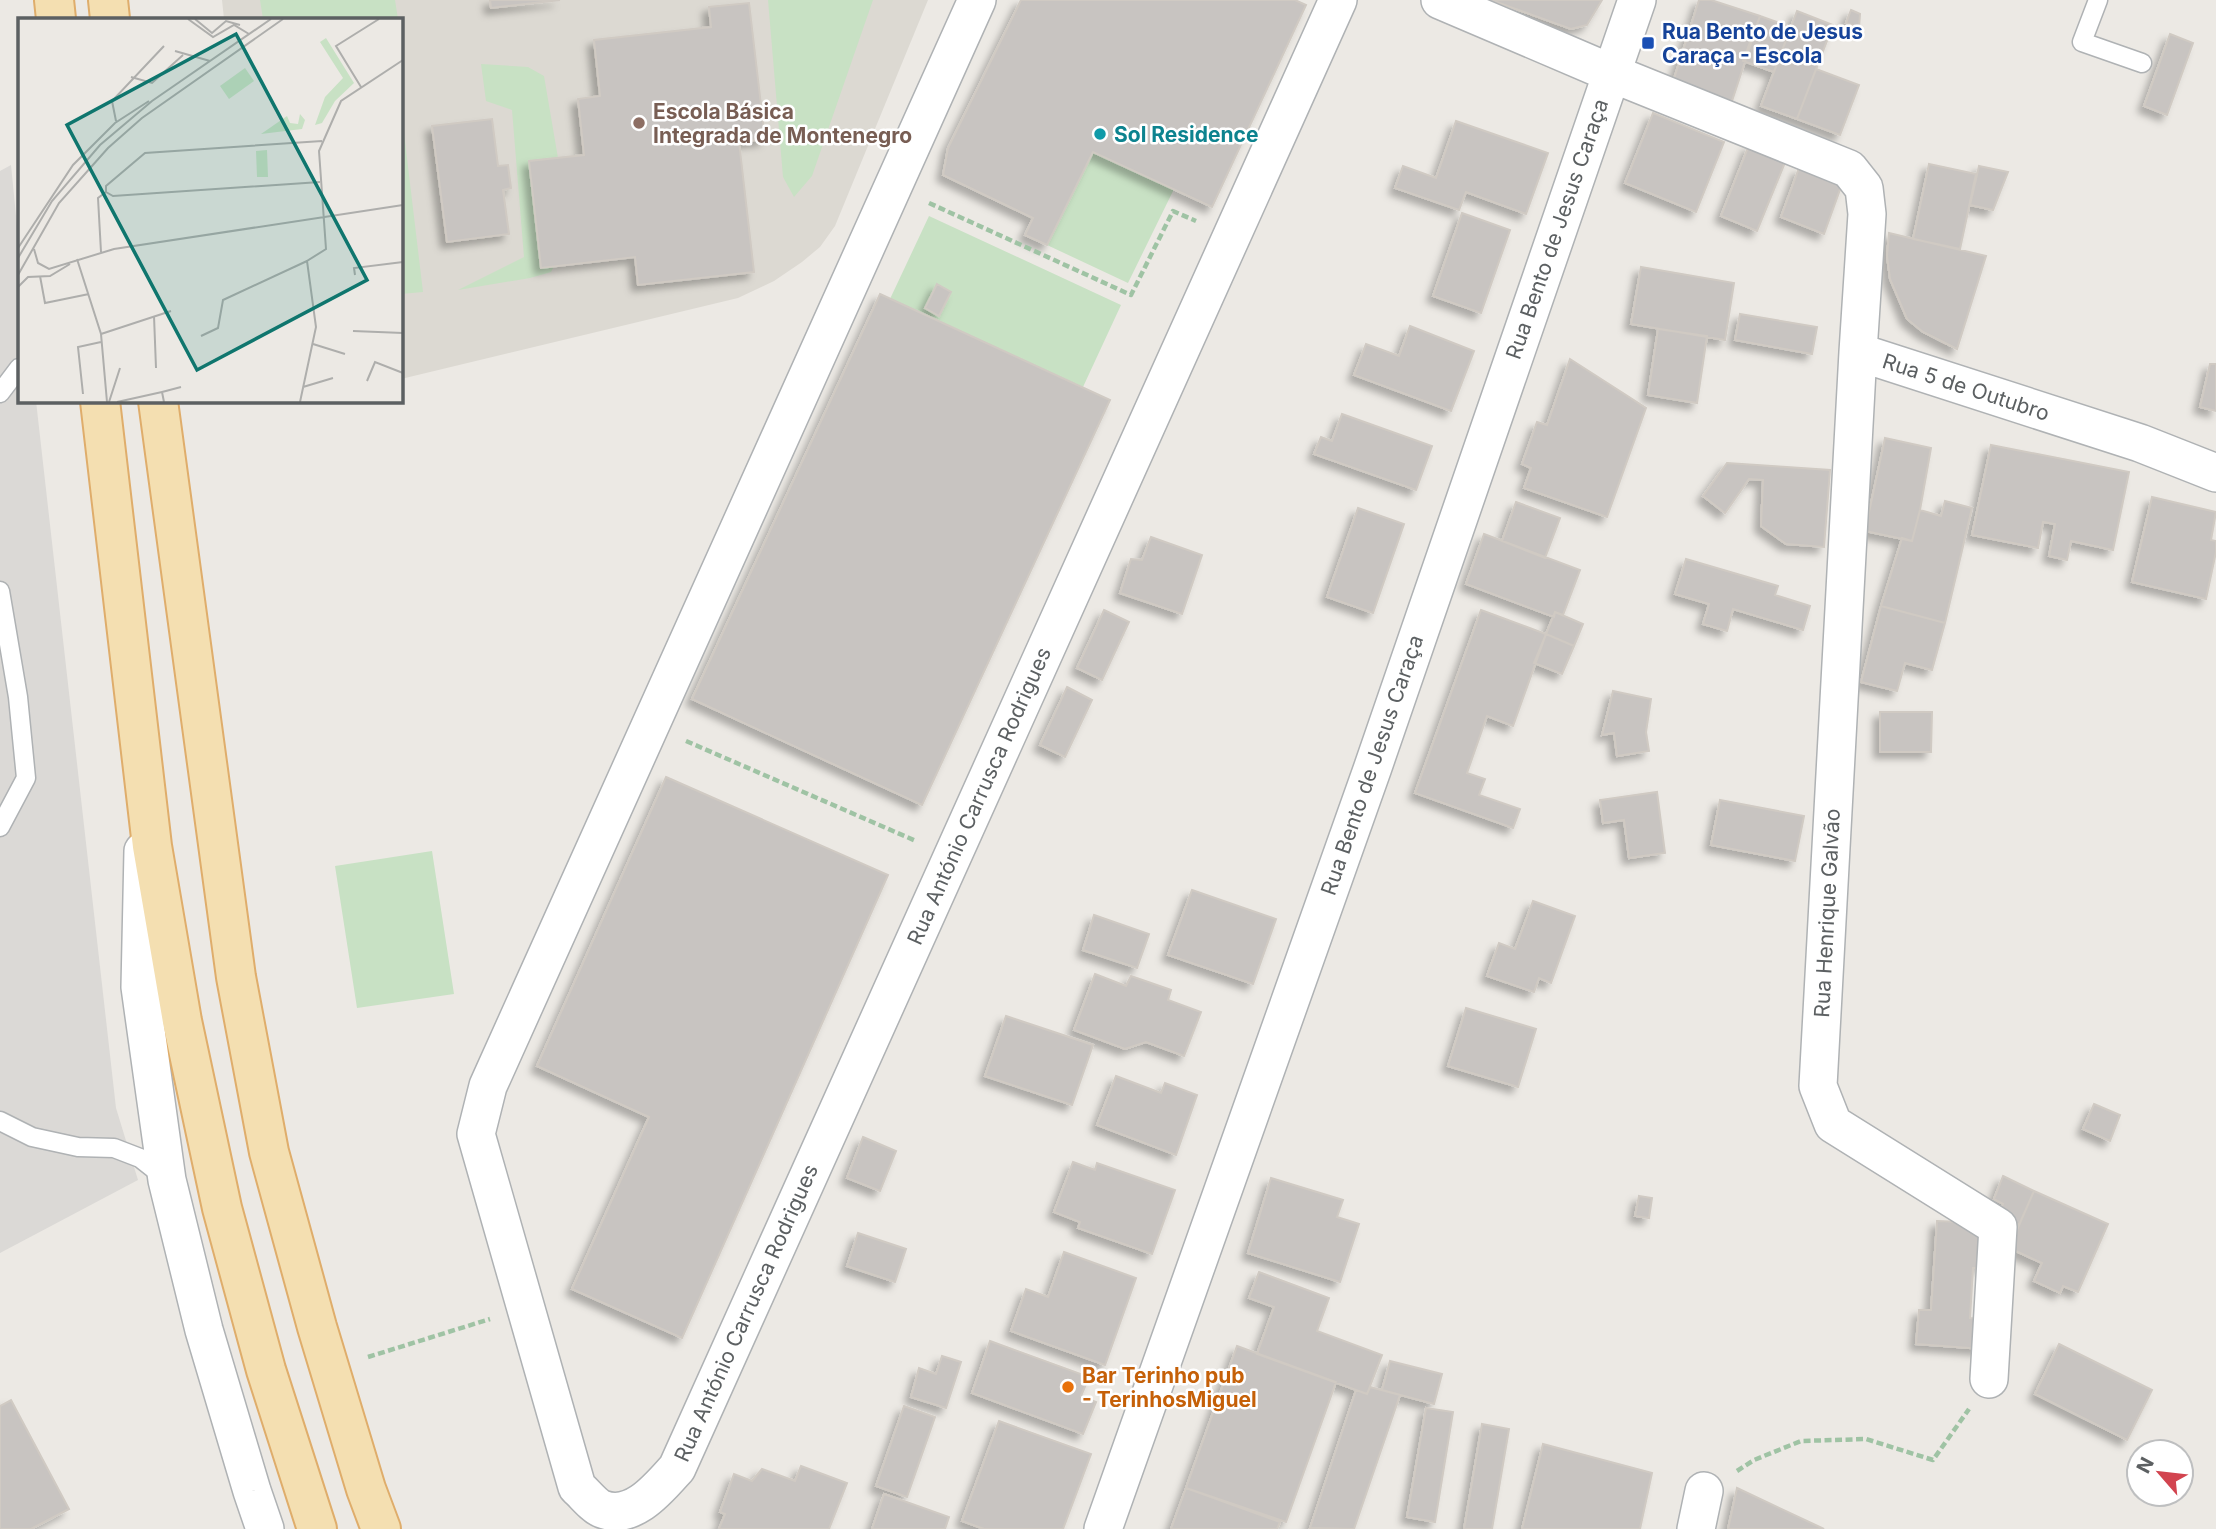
<svg xmlns="http://www.w3.org/2000/svg" width="2216" height="1529" viewBox="0 0 2216 1529" font-family="Inter,sans-serif">
<defs>
<filter id="shadow"><feDropShadow dx="-6" dy="6" stdDeviation="3.5" flood-color="#0004"/></filter>
</defs>
<rect width="100%" height="100%" fill="#ece9e4"/>
<!-- industrial -->
<path fill="#dbd9d6" d="M11,165L19,246V401H36L116,1108L138,1180L0,1253V171Z"/>
<!-- education -->
<path fill="#dcd9d2" d="M222,0H928L835,226L820,247L802,262L774,281L738,298L401,379V19H224Z"/>
<!-- green -->
<path fill="#c8e1c4" d="M260,0H395L398,19H263Z
M768,0H873L812,176L794,197L783,177Z
M481,64L528,67L544,76L558,158L529,162L541,267L554,266L551,272L530,278L458,290L524,257L512,110L486,101Z
M401,108L423,292L401,294Z
M1093,152L1174,189L1128,283L1047,245Z
M929,216L1121,305L1083,387L890,299Z
M432,851L454,994L357,1008L335,866Z"/>
<!-- building -->
<path fill="#c8c4c1" stroke="#d0cac3" stroke-width="2" filter="url(#shadow)" d="M490,0H560L491,8Z
M1021,0H1295L1306,5L1212,207L1093,152L1047,245L1025,235L1033,218L943,175L948,148Z
M1491,0H1602L1587,25L1571,29Z
M1699,0H1711L1760,16L1732,101L1673,82Z
M749,3L765,139L739,142L754,272L638,285L635,257L541,268L529,161L584,155L578,99L600,96L594,40L711,27L709,7Z
M1851,10L1860,14L1859,28L1846,23Z
M1797,11L1833,25L1797,119L1761,106Z
M1760,16L1791,27L1774,72L1743,61Z
M2170,34L2193,43L2167,115L2144,106Z
M1816,69L1859,85L1840,135L1797,119Z
M1653,113L1724,142L1696,212L1625,183Z
M492,119L498,166L508,165L511,188L503,190L509,234L447,242L432,126Z
M1456,121L1548,153L1526,214L1466,192L1459,210L1395,188L1403,166L1436,178Z
M1749,145L1786,160L1757,231L1721,216Z
M1929,164L1976,174L1960,249L1913,239Z
M1979,166L2008,172L1993,210L1970,205Z
M1799,168L1842,184L1824,234L1781,217Z
M1462,213L1510,230L1481,313L1433,296Z
M1889,233L1986,256L1957,349L1923,332L1907,319L1890,279L1887,256Z
M1641,267L1734,283L1725,340L1631,324Z
M937,284L951,292L939,316L925,308Z
M880,294L1110,400L922,805L692,699Z
M1740,314L1817,327L1812,354L1735,340Z
M1410,326L1474,351L1451,411L1354,375L1366,344L1399,356Z
M1658,329L1707,336L1697,403L1648,395Z
M1570,359L1646,408L1607,517L1524,488L1531,468L1522,464L1537,422L1547,425Z
M2210,364H2216V411L2200,407Z
M1342,414L1432,446L1416,490L1314,454L1321,437L1332,441Z
M1885,438L1931,448L1920,510L1912,541L1865,531Z
M1991,445L2129,472L2113,550L2071,541L2067,560L2049,556L2055,524L2043,522L2038,548L1972,535Z
M1727,463L1830,470L1824,547L1786,544L1761,526L1763,480L1749,479L1725,513L1703,496Z
M2152,497L2216,512L2211,540L2216,541V552L2206,599L2132,582Z
M1945,501L1972,508L1945,623L1881,606L1902,538L1912,541L1920,510L1941,516Z
M1516,502L1560,518L1545,558L1502,541Z
M1358,508L1404,524L1373,613L1327,597Z
M1484,534L1580,570L1563,615L1555,612L1554,617L1466,584Z
M1151,537L1202,555L1182,614L1120,593L1131,559L1142,560Z
M1686,559L1778,586L1775,595L1810,606L1803,630L1733,609L1727,631L1703,624L1709,604L1675,594Z
M1881,606L1945,623L1932,670L1905,663L1897,691L1861,682Z
M1104,610L1129,622L1102,680L1077,668Z
M1481,610L1546,634L1513,726L1487,716L1467,773L1485,779L1479,795L1520,809L1513,828L1415,793Z
M1555,612L1583,624L1574,646L1546,634Z
M1546,634L1574,646L1562,674L1534,663Z
M1067,687L1092,700L1065,757L1040,745Z
M1613,691L1651,699L1646,732L1649,751L1617,756L1614,733L1602,735Z
M1880,712H1932L1931,752H1880Z
M666,777L888,875L682,1338L572,1289L649,1117L537,1066Z
M1657,792L1665,853L1629,858L1624,820L1603,823L1600,800Z
M1720,800L1804,816L1795,861L1711,845Z
M1192,890L1276,919L1253,984L1168,955Z
M1533,901L1575,916L1551,983L1539,978L1534,992L1487,976L1499,943L1515,949Z
M1094,915L1149,934L1137,968L1083,950Z
M1095,974L1126,986L1131,976L1171,990L1168,1000L1201,1012L1184,1056L1146,1042L1125,1049L1074,1030Z
M1466,1008L1536,1029L1518,1087L1448,1066Z
M1006,1016L1093,1045L1072,1105L985,1076Z
M1116,1076L1161,1093L1165,1083L1197,1095L1176,1155L1097,1125Z
M2094,1104L2120,1115L2110,1141L2083,1129Z
M863,1137L896,1151L880,1191L847,1178Z
M1073,1162L1095,1170L1097,1163L1175,1190L1152,1254L1078,1228L1080,1222L1054,1212Z
M2003,1176L2034,1191L2019,1225L1997,1216L2003,1204L1994,1199Z
M1271,1178L1343,1200L1337,1217L1359,1224L1340,1282L1248,1253Z
M2034,1191L2108,1224L2078,1292L2063,1286L2060,1293L2034,1281L2042,1263L2009,1248Z
M1639,1196L1652,1198L1649,1218L1635,1216Z
M1937,1221L1983,1223L1980,1268H1973L1970,1318L1984,1319L1982,1349L1916,1344L1919,1310H1931Z
M858,1233L906,1249L895,1282L847,1266Z
M1064,1252L1136,1278L1105,1365L1011,1331L1026,1289L1048,1297Z
M1259,1272L1329,1298L1317,1331L1382,1355L1367,1394L1257,1354L1274,1307L1249,1298Z
M990,1341L1089,1377L1081,1396L1096,1402L1083,1434L972,1393Z
M2059,1344L2152,1390L2127,1440L2035,1394Z
M1237,1346L1336,1382L1286,1522L1186,1488Z
M942,1356L961,1362L946,1408L911,1397L919,1368L936,1374Z
M1390,1361L1442,1374L1434,1404L1382,1390Z
M1370,1387L1400,1395L1354,1529L1310,1528L1356,1390L1367,1394Z
M11,1400L69,1509L31,1529H0V1406Z
M904,1406L935,1417L907,1497L876,1486Z
M1426,1408L1453,1412L1435,1522L1407,1517Z
M999,1421L1091,1454L1063,1529H984L962,1521Z
M1482,1424L1509,1429L1492,1529H1464Z
M1543,1444L1652,1473L1640,1529H1522Z
M801,1466L847,1483L829,1529H719L725,1514L720,1512L734,1474L752,1481L762,1469L795,1481Z
M1186,1488L1280,1522L1277,1529H1171Z
M1737,1488L1824,1529H1728Z
M884,1494L949,1517L945,1529H872Z"/>
<g fill="none" stroke-linecap="round" stroke-linejoin="round">
<!-- service casing -->
<g stroke="#afb2b4" stroke-width="21">
<path id="service" d="M2098,0L2082,42L2142,63
M0,393L19,368
M0,591L18,697L26,778L0,827
M0,1121L32,1137L78,1147L114,1148L140,1158L164,1177"/>
</g>
<!-- minor casing -->
<g stroke="#afb2b4" stroke-width="40">
<path id="minor" d="M977,0L488,1086L476,1134L577,1487C584,1493 594,1506 602,1509C633,1521 659,1488 677,1468L1338,0
M1440,0L1611,73L1849,169L1864,188L1867,214L1858,352L2140,443L2216,473
M1858,352L1818,1086L1833,1124L1998,1227L1989,1379
M143,851L140,987L167,1180L204,1330L252,1491L265,1529
M1103,1529L1373,767L1637,0
M1696,1529L1704,1491"/>
</g>
<!-- primary casing -->
<g stroke="#dfad6b" stroke-width="42">
<path id="primary" d="M54,0L56,19
M108,0L110,19
M100,401L152,846L182,1021L222,1208L266,1370L317,1529
M158,401L236,977L269,1152L317,1327L366,1489L381,1529"/>
</g>
<!-- path -->
<path stroke="#9fc3a4" stroke-width="4.5" stroke-dasharray="7 3.5" stroke-linecap="butt" d="M929,203L1131,295L1173,211L1196,221
M686,741L916,841
M368,1357L490,1319
M1737,1471L1754,1460L1801,1441L1866,1439L1933,1460L1969,1409"/>
<!-- service -->
<use href="#service" stroke="#fff" stroke-width="18"/>
<!-- minor -->
<use href="#minor" stroke="#fff" stroke-width="37"/>
<!-- primary -->
<use href="#primary" stroke="#f4dfb1" stroke-width="38"/>
</g>
<!-- markers -->
<rect fill="#1a4fb4" stroke="#fff" stroke-width="2.5" x="1641" y="36" width="14" height="14" rx="3.5"/>
<circle fill="#8d6e63" stroke="#fff" stroke-width="2.5" cx="639" cy="123" r="7"/>
<circle fill="#0f9aa8" stroke="#fff" stroke-width="2.5" cx="1100" cy="134" r="7"/>
<circle fill="#e8710a" stroke="#fff" stroke-width="2.5" cx="1068" cy="1387" r="7"/>
<g text-anchor="middle" dominant-baseline="central" stroke-width="5" stroke-linejoin="round" paint-order="stroke">
<!-- transit labels -->
<g font-size="21" font-weight="bold" fill="#164399" stroke="#fff" text-anchor="start">
<text x="1662" y="31">Rua Bento de Jesus<tspan x="1662" dy="24">Caraça - Escola</tspan></text>
</g>
<!-- education labels -->
<g font-size="21" font-weight="bold" fill="#785e54" stroke="#fff" text-anchor="start">
<text x="653" y="111">Escola Básica<tspan x="653" dy="24">Integrada de Montenegro</tspan></text>
</g>
<!-- culture labels -->
<g font-size="21" font-weight="bold" fill="#0d838f" stroke="#fff" text-anchor="start">
<text x="1114" y="134">Sol Residence</text>
</g>
<!-- street labels -->
<g font-size="21" fill="#5c6062" stroke="#fff">
<text transform="translate(1557 229) rotate(-71)">Rua Bento de Jesus Caraça</text>
<text transform="translate(1966 387) rotate(18)">Rua 5 de Outubro</text>
<text transform="translate(1372 765) rotate(-71)">Rua Bento de Jesus Caraça</text>
<text transform="translate(979 796) rotate(-66)">Rua António Carrusca Rodrigues</text>
<text transform="translate(1827 913) rotate(-87)">Rua Henrique Galvão</text>
<text transform="translate(746 1313) rotate(-66)">Rua António Carrusca Rodrigues</text>
</g>
<!-- food labels -->
<g font-size="21" font-weight="bold" fill="#c56008" stroke="#fff" text-anchor="start">
<text x="1082" y="1375">Bar Terinho pub<tspan x="1082" dy="24">- TerinhosMiguel</tspan></text>
</g>
</g>
<!-- overview -->
<g transform="translate(18 18)">
<rect width="385" height="385" fill="#ece9e4"/>
<path d="M308,20L336,65L317,83L304,105L297,107L307,79L325,60L302,24ZM227,50L236,63L211,81L202,68ZM282,96L287,102L284,111L243,116L269,98L272,105L280,106ZM249,132L250,159H239L238,133Z" fill="#c8e1c4"/>
<path fill="none" stroke="#aeaeac" stroke-width="2" d="M170,1L195,19L216,7L231,16M177,1L194,15L208,3L222,7M157,33L192,43M113,59L134,65L165,37M343,69L318,28L361,1M98,103L94,83L146,28M88,174V168L127,135L304,123M88,174L95,178L302,164M0,230L55,147L97,105L131,83M16,231L20,245L31,251L96,231L385,187M83,234L80,180L88,174M0,240L34,183L82,127L134,83L253,1M59,241L83,316L89,384M0,257L41,185L90,130L124,100L265,1M337,257L336,250L385,244M22,258L27,285L71,276M0,269L10,259L32,258L52,246M136,298L138,350M335,313L385,315M83,316L153,293M183,318L200,310L205,282L289,243M295,326L327,336M349,363L357,344L385,355M285,369L315,360M65,376L60,329L83,324M91,384L102,350M99,384L144,374M146,384L144,374L163,369M282,384L298,309L289,243L308,231L301,133L323,83L385,42"/>
<path fill="#0f766e" fill-opacity="0.15" stroke="#0f766e" stroke-width="3.5" d="M218,16L349,262L179,352L49,107Z"/>
<rect width="385" height="385" fill="none" stroke="#5c6062" stroke-width="3.5"/>
</g>
<!-- north arrow -->
<g transform="translate(2160 1473) rotate(298)"><circle r="33" fill="#ffffff" stroke="#bebfc0" stroke-width="2"/>
<path d="M0-5L12 26L0 18L-12 26Z" fill="#d2444f"/>
<text y="-10" font-size="19" font-weight="bold" text-anchor="middle" fill="#5c6062">N</text>
</g>
</svg>
